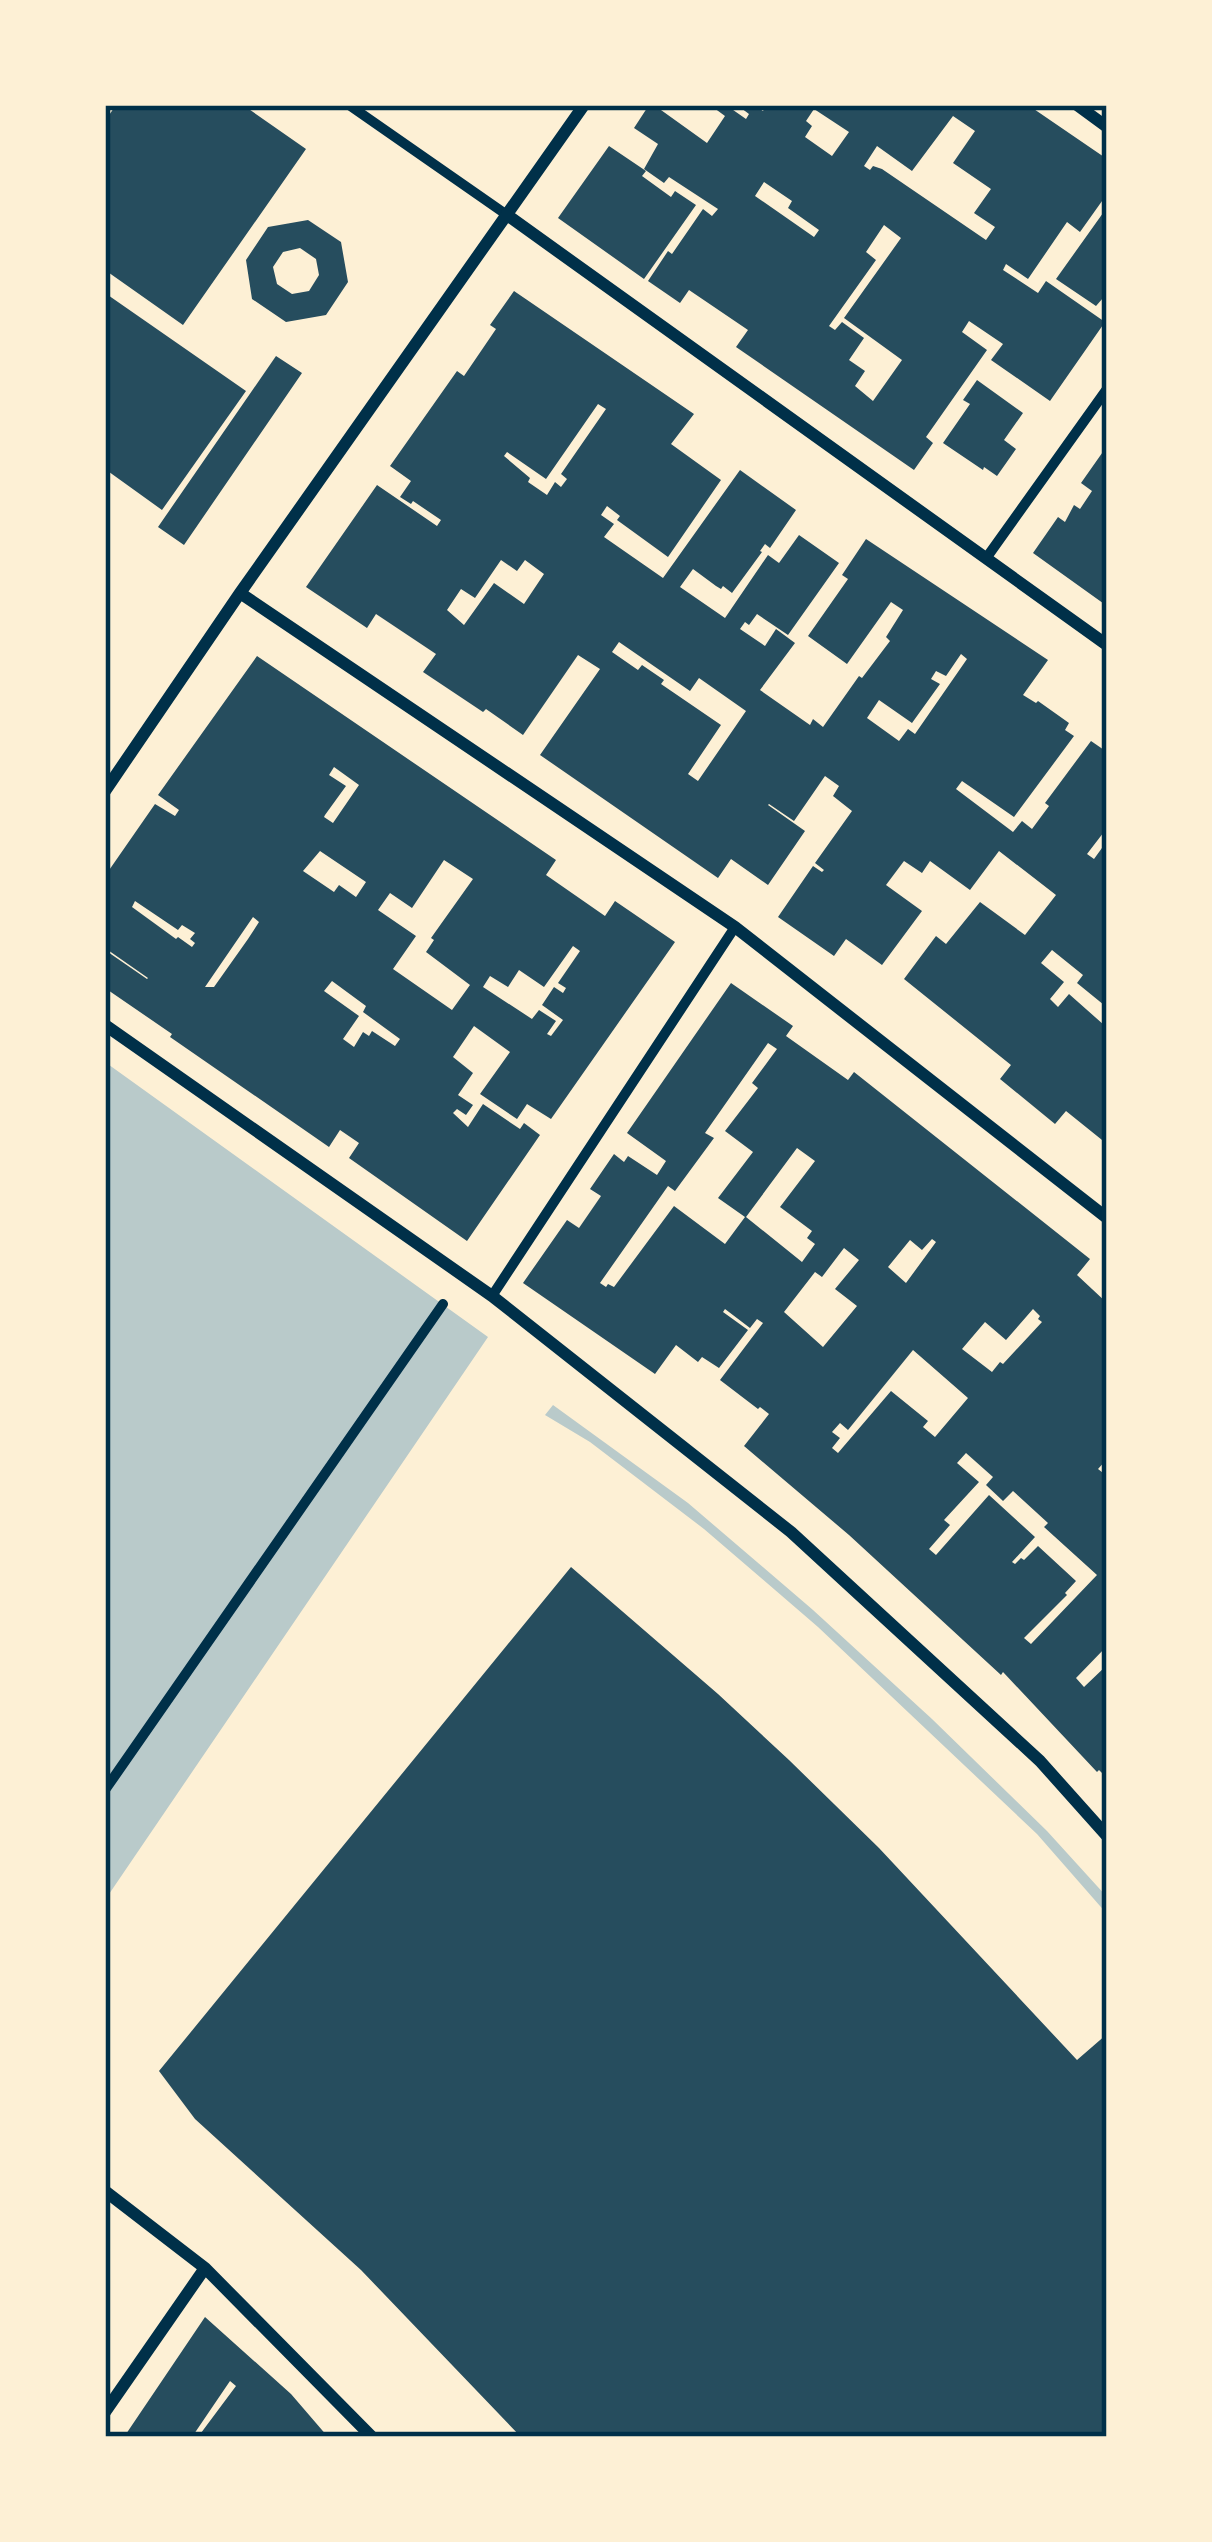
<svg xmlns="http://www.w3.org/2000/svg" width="1212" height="2542" viewBox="0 0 1212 2542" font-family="Overpass,sans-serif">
<rect width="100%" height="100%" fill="#fdf0d5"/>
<!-- green -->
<path fill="#b9caca" d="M105,1062L488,1337L105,1900Z
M553,1405L688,1503L813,1610L932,1719L1047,1831L1107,1897V1914L1037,1834L818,1627L704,1529L590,1442L545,1415Z"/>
<!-- building -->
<path fill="#264d5e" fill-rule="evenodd" d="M116,105H243L306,149L183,325L105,270V121Z
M649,105H654L707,143L725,116L710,105H726L746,119L749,114L737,105H758L757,107L763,111L766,105H1028L1107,159V194L1080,232L1067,222L1028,279L1006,264L1003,270L1038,293L1046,281L1105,322L1050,401L991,360L1003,344L969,321L962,332L987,350L926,437L933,443L914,470L736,347L748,330L689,290L680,303L648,281L668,251L672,254L703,209L712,216L718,209L669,177L664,183L644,169L658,144L634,128ZM814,109L849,132L832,156L805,137L812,126L806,121ZM953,116L975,131L953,163L991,189L974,213L995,227L986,240L882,169L873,166L870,170L864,166L877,146L912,171ZM764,182L792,201L788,208L819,230L814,237L755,196ZM884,225L901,238L844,318L902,360L873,401L855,386L865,371L849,360L864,338L842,322L835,330L829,326L876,260L866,252Z
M609,146L646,171L642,176L671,197L675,191L696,205L644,279L558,218Z
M1103,213L1107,215V301L1103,298L1096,306L1056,279Z
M308,220L341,242L348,282L326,315L286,322L252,299L246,260L268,227ZM300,248L316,259L319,275L309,291L292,294L277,284L273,267L283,252Z
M514,291L694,414L671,444L721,480L668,557L617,520L620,516L607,506L601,515L614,524L604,537L663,578L740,470L796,510L770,548L765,544L760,551L762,552L732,593L723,586L721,589L716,586L693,569L680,587L725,618L768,555L779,563L799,535L839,563L788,635L757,614L749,625L745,622L740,629L765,646L776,629L795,643L760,690L810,725L813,719L823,727L859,676L862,678L890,641L886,637L903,610L891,602L847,664L808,636L848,579L842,575L866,539L1048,660L1023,695L1036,703L1038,701L1069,723L1065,730L1074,736L1014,817L962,781L956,789L1013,832L1022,821L1032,829L1049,806L1045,803L1091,741L1107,752V828L1087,854L1094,859L1107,841V864L1104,867L1107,870V1002L1104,1005L1077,983L1083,975L1052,950L1041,963L1064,982L1050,999L1058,1007L1069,994L1104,1025L1107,1021V1144L1066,1111L1055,1124L1000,1079L1011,1065L904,979L936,936L946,944L980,902L1025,935L1056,895L999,851L970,890L930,861L922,873L904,861L886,885L922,911L882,965L846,939L834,956L778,917L813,866L822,872L824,870L815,863L852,811L833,796L839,786L825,776L794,821L769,804L768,805L805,831L768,885L731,859L718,878L540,755L600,669L578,655L523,735L486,709L483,712L423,672L436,654L376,614L367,628L306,587L377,485L437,526L441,520L413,501L411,504L400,497L411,481L390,466L457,371L464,376L496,329L490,325ZM598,404L606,409L561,474L567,479L561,487L555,482L547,495L528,482L530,478L504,456L507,452L546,479ZM501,560L517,571L525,560L544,574L524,604L494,583L464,625L447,610L461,589L475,598ZM619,642L690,691L699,678L746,711L698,781L688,774L721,725L661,684L664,680L642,665L638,670L612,652ZM961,654L967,659L915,734L908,729L899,741L867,718L879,700L912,723L940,684L931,679L936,671L946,676Z
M105,293L246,391L162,510L105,469Z
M276,356L302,373L184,545L158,527Z
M977,380L1023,413L1004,440L1016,449L997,476L984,467L983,470L943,443L970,404L963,400Z
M1107,446V606L1033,553L1058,517L1065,522L1074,505L1080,509L1092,491L1081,483Z
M257,656L556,860L546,875L605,916L615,901L675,942L551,1119L527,1104L517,1119L480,1094L510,1052L474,1026L453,1057L473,1073L458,1095L473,1105L466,1115L457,1109L453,1113L468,1127L483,1104L520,1129L524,1123L540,1135L467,1241L349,1158L359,1143L340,1130L329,1147L170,1037L172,1034L105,988V950L147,979L148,978L105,948V876L155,804L175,816L179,810L158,795ZM334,767L359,785L333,823L324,817L325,815L346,786L329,775ZM320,851L366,882L356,897L339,885L334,892L303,871ZM444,860L473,879L431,938L434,940L426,952L470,985L452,1010L393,969L416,936L378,910L390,893L412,908ZM135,901L178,930L182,925L195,933L190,939L195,943L192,947L178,937L176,939L132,907ZM253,917L259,922L248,939L214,987H205ZM573,946L580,951L558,983L566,988L563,993L554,987L542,1005L563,1020L551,1036L547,1034L556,1021L539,1010L532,1019L483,987L490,976L508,987L519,970L544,987ZM332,981L366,1006L363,1012L400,1039L395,1046L372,1031L369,1036L363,1032L354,1047L343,1039L359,1016L324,991Z
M731,983L793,1026L786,1036L848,1080L854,1072L1090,1259L1077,1275L1107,1303V1459L1098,1469L1107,1476V1646L1076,1678L1084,1687L1107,1665V1778L1099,1770L1097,1772L1003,1672L1001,1675L849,1535L744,1446L769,1414L760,1407L758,1409L720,1380L763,1323L757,1319L750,1328L725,1309L723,1312L748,1330L719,1368L702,1357L698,1362L676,1345L655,1374L523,1283L567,1220L579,1228L601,1196L590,1189L614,1154L624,1162L628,1156L657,1175L666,1161L627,1133ZM768,1043L777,1049L752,1083L758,1088L725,1131L753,1152L718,1198L745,1217L725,1244L674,1206L614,1287L608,1284L606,1287L600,1283L668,1186L675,1191L714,1138L705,1133ZM797,1148L815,1161L780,1207L812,1231L807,1238L815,1244L802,1262L746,1217ZM932,1239L936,1242L906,1283L888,1267L910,1240L922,1250ZM844,1248L859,1260L835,1289L857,1306L823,1347L784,1312L815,1272L822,1277ZM1033,1309L1040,1316L1038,1319L1042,1322L1003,1364L1000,1362L992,1372L962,1349L985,1322L1006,1340ZM913,1350L968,1398L935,1437L923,1427L928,1421L891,1391L838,1453L832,1448L840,1438L832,1432L840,1423L848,1430ZM966,1453L993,1477L986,1485L1003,1501L1013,1491L1048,1523L1044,1527L1097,1575L1031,1644L1024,1638L1067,1595L1065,1593L1076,1581L1038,1546L1024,1560L1021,1558L1015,1564L1012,1562L1035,1537L989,1495L936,1555L929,1549L950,1525L944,1520L979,1482L957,1463Z
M571,1567L718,1694L789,1760L879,1848L1077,2060L1107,2034V2437H521L361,2270L195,2119L159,2071Z
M205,2317L291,2394L328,2437H198L236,2386L230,2381L192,2437H124Z"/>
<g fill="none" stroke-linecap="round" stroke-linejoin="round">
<!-- pedestrian -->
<path stroke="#003049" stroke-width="10" d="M349,105L507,215
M987,557L1107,389
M492,1296L735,927
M105,1790L443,1304"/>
<!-- minor -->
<path stroke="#003049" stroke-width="12" d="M1077,105L1107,127
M507,215L1107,645
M240,593L735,927L1107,1218
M105,791L240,593L584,105
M105,1025L492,1296L791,1532L1040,1761L1107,1836
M105,2191L205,2268L372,2437
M105,2412L205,2268"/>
</g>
<!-- border -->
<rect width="1212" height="2542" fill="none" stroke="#fdf0d5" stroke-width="216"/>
<rect x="108" y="108" width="996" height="2326" fill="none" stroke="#003049" stroke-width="4.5"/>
</svg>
